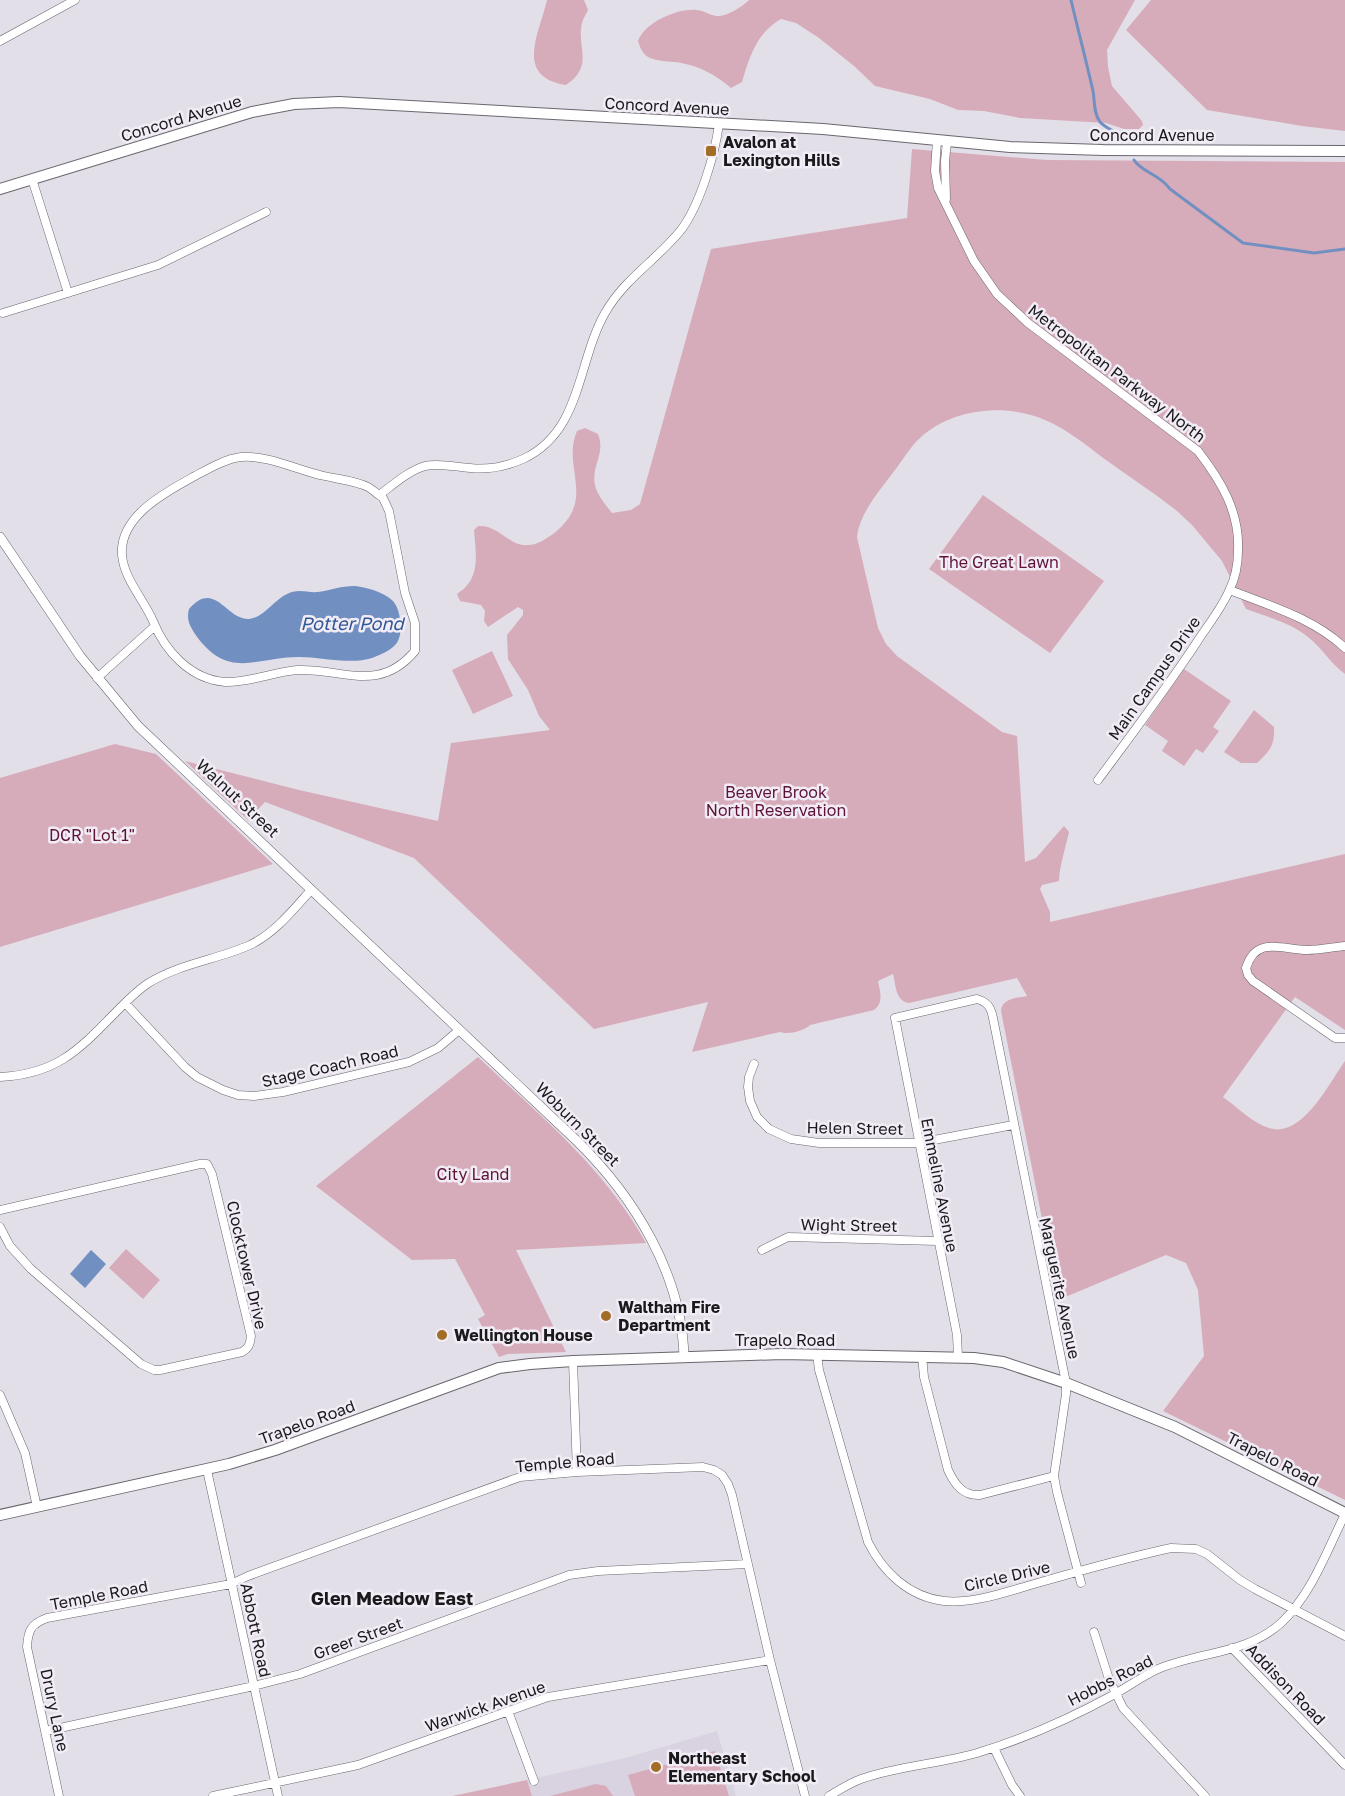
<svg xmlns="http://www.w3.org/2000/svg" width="1345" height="1796" viewBox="0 0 1345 1796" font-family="'Golos Text',sans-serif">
<rect width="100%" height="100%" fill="#e3dfe8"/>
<!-- built -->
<path fill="#d9d2e1" d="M717,1731L736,1796H532L527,1780L625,1758Z"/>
<!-- green -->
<path fill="#d7acba" d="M547,0H584L588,10C586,14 583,19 582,23C576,48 595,65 566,85C514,77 539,34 547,0Z
M749,0H1135L1107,50L1108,67L1112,86L1142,121L1143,125L1139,129H1124L1106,123L1020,118L984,111L958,110L930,99L875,86L854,66L819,38L796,23L781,19C757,32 749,58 742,82L731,88C717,76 700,66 681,63C671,61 657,62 648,57C642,53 640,47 638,41C645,22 678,8 697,10C705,11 713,17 720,16C729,15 743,6 749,0Z
M1151,0H1345V131L1302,126L1207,110L1126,30Z
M912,149L1047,160L1345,162V674C1330,663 1323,649 1309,638C1292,623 1267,617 1246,609L1222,561L1192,525L1177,511C1154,493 1130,477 1106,460C1087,446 1067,429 1045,420C1007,403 952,408 920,438C912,445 906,455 900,463C885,485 860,510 857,537L878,628L886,644L897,656L1002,732L1017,736L1025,862L1036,858L1064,826L1069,832C1066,846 1059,868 1059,881L1042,885L1040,889L1050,912V922L1345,854V1030L1295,997L1223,1097C1237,1107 1253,1123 1269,1128C1302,1139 1329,1083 1345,1061V1500L1163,1411L1204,1356L1198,1290L1186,1263L1166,1255L1058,1300L1001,1011C1002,998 1017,998 1027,996L1017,978L909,1003C895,1001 896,985 893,974L878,981C880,992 884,1002 874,1010L810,1025C804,1031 788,1035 780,1032L692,1052L708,1002L594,1029L414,858L265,802L248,820L185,761L299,790L438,821L451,743L550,730L539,716L528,690L508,659L507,635L523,615V610L518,607L488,627L484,621L485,611L481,605L460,601L457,594C481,579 476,555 474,530L478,526C500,525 509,547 528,545C538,545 545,539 553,534C598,499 561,468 577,431L585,428L598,434C606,454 591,465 595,485C597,495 606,505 612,513L631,510L640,504L711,249L907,218Z
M983,495L1104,581L1050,653L929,569Z
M492,651L513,696L473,714L452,670Z
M1184,669L1231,701L1213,727L1219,731L1203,753L1196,749L1184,766L1162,751L1168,741L1145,725Z
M1254,710L1274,727C1275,745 1270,751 1257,763H1241L1224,752Z
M115,744L156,754L273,864L0,947V778Z
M478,1057C541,1117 603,1166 646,1243L516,1250L566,1352L508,1354L499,1357L478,1319L485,1315L455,1259L412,1260L316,1186Z
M126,1249L160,1280L143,1299L109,1268Z
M715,1751L729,1796H635L628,1775Z
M527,1780L532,1796H452L462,1794Z
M596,1784L606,1786L613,1796H550Z"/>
<!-- water -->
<path fill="#7190c1" d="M355,586C368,588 382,591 393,601C401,610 404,634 396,644C390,651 380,655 372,658C351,665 321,657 299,657C255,657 228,681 195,634C190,626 186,619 189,609C215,579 226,620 249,619C263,618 274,600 287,594C298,588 307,593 318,592C332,590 340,586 355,586Z
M91,1250L106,1264L85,1288L70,1274Z"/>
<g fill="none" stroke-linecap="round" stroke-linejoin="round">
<!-- stream -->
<path stroke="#7190c1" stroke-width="3" d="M1071,0C1078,30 1086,60 1093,91C1095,101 1093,112 1100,122C1107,130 1120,132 1126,141
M1134,160C1141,172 1160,174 1170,189L1243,243L1314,253L1345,249"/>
<!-- minor casing -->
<g stroke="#6a666e" stroke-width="9">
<path id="minor" d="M0,41L75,0
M937,140L935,171L938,188L974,261L997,294L1028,323L1198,451C1221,481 1240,512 1238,551C1238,564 1235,579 1229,591C1221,609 1208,625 1197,642C1166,689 1132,734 1098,780
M32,179L68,293
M946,199L945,161L947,141
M3,313L158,265L266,212
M379,495C376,493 372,489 368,487C354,480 335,479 320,475C295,469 267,455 241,457C225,459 208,469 195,476C166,492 119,516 122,555C124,579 144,600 153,621C165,651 190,679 225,682C249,683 273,672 297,670C342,668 379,694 415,651V623L405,593L389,511L383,498L379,495C393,485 408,471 425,466C439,463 456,467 470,468C488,470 507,466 523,459C582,432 577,362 605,313C625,278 657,260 681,230C700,205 715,154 719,124
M1230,590C1270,606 1313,618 1345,648
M97,678L155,626
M1345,946C1333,947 1319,950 1307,950C1283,950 1256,935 1246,968L1248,975L1253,981L1335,1038H1345
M125,1003L185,1067L197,1077L223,1090L238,1095L254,1096L283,1092L409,1062L438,1048L458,1031
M754,1064L749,1077L748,1087L750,1101L757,1117L769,1129L791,1139L819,1143H918L1013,1125
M0,1077C55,1074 77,1052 113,1015C124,1004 134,993 147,984C178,964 216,960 250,945C275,933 293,910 311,890
M0,1210L200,1164H207L212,1174L251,1336C250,1344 249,1348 242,1352L160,1370H154L141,1364L31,1269L10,1246L0,1227
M762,1250L788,1237L937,1241
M817,1354L819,1370L868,1542C883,1572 909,1597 944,1601C973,1604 1006,1592 1034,1584C1079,1571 1125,1558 1171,1548L1196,1549L1207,1554L1240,1580L1255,1589L1345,1636
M922,1356L924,1377L948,1470C955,1485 963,1496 980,1495L1054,1476
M958,1357L957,1335L895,1018L977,999C988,1002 991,1008 993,1018L1066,1383V1394L1054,1476L1057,1492L1081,1583
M573,1361L577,1472
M0,1395L25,1453L37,1507
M207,1470L278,1796
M1094,1632L1109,1679L1123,1708L1205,1796
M1232,1648L1345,1765
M508,1711L534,1781
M46,1731L254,1686L300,1674L569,1575L598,1571L748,1564
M994,1748L1012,1785L1020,1796
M59,1796L27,1647C28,1630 31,1624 47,1618L231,1584L248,1576L520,1477L577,1472L703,1467L714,1470L722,1475L728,1484L732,1495L770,1660L805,1796
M213,1796L358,1765L548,1697L770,1660
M829,1796C839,1790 850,1783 861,1779C898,1766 939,1764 977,1753C1024,1739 1071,1718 1115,1694C1129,1686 1143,1676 1158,1669C1198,1652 1247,1654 1281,1623C1311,1595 1327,1551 1345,1514"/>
</g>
<!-- tertiary casing -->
<g stroke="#6a666e" stroke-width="10">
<path id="tertiary" d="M0,537L80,656L138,726L577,1141C635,1198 682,1275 684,1357"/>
</g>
<!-- secondary casing -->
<g stroke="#6a666e" stroke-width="12">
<path id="secondary" d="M0,189L252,112L294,104L339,102L823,129L1010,147L1103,150L1345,151
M0,1515L229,1464L275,1450L499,1368L530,1364L573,1361L782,1354L974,1358L1003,1362L1066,1383L1175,1427L1345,1513"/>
</g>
<!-- minor -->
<use href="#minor" stroke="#fff" stroke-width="8"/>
<!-- tertiary -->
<use href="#tertiary" stroke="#fff" stroke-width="9"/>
<!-- secondary -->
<use href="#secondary" stroke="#fff" stroke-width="10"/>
</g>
<!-- markers -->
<g fill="#a26d26" stroke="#f1ecf5" stroke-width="2">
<rect x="705" y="145" width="12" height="12" rx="3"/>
<circle cx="606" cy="1316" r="6"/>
<circle cx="442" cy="1335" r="6"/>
<circle cx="656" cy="1767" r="6"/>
</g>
<g text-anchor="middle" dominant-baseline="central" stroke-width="5" stroke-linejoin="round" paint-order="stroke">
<!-- street labels -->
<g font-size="16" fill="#1a191c" stroke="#f1ecf5">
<text transform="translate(667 106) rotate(3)">Concord Avenue</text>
<text transform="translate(181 118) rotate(-17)">Concord Avenue</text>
<text x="1152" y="135">Concord Avenue</text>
<text transform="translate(1117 373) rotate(37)">Metropolitan Parkway North</text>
<text transform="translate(1154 678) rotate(-55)">Main Campus Drive</text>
<text transform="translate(238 798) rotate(43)">Walnut Street</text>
<text transform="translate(330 1066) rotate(-13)">Stage Coach Road</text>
<text transform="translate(578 1124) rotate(45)">Woburn Street</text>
<text transform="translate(855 1128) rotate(1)">Helen Street</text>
<text transform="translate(940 1185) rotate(79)">Emmeline Avenue</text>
<text transform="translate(849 1225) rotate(1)">Wight Street</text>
<text transform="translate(247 1265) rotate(77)">Clocktower Drive</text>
<text transform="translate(1060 1288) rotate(78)">Marguerite Avenue</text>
<text x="785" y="1340">Trapelo Road</text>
<text transform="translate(307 1422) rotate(-20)">Trapelo Road</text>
<text transform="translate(1273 1459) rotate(27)">Trapelo Road</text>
<text transform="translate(565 1462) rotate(-5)">Temple Road</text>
<text transform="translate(1007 1576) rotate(-13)">Circle Drive</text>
<text transform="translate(99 1595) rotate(-11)">Temple Road</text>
<text transform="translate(256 1630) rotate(78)">Abbott Road</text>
<text transform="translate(358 1638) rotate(-20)">Greer Street</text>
<text transform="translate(1110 1680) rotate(-27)">Hobbs Road</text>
<text transform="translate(1286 1684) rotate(46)">Addison Road</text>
<text transform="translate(485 1706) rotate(-19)">Warwick Avenue</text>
<text transform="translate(55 1710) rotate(78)">Drury Lane</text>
</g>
<!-- poi labels -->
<g font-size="16" font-weight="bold" fill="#1a191c" stroke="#f1ecf5" text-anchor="start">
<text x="723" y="142">Avalon at<tspan x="723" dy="18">Lexington Hills</tspan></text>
<text x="618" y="1307">Waltham Fire<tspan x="618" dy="18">Department</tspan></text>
<text x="454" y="1335">Wellington House</text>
<text x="668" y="1758">Northeast<tspan x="668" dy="18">Elementary School</tspan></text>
</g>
<!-- park labels -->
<g font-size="16" fill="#5e1336" stroke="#f1ecf5">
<text x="999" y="562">The Great Lawn</text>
<text x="776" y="792">Beaver Brook<tspan x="776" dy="18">North Reservation</tspan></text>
<text x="92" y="835">DCR "Lot 1"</text>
<text x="473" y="1174">City Land</text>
</g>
<!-- water labels -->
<g font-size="18" font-style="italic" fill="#305695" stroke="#f1ecf5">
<text x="352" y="623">Potter Pond</text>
</g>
<!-- neighbourhood labels -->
<g font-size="18" font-weight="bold" fill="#1a191c" stroke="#f1ecf5">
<text x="392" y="1598">Glen Meadow East</text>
</g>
</g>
</svg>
